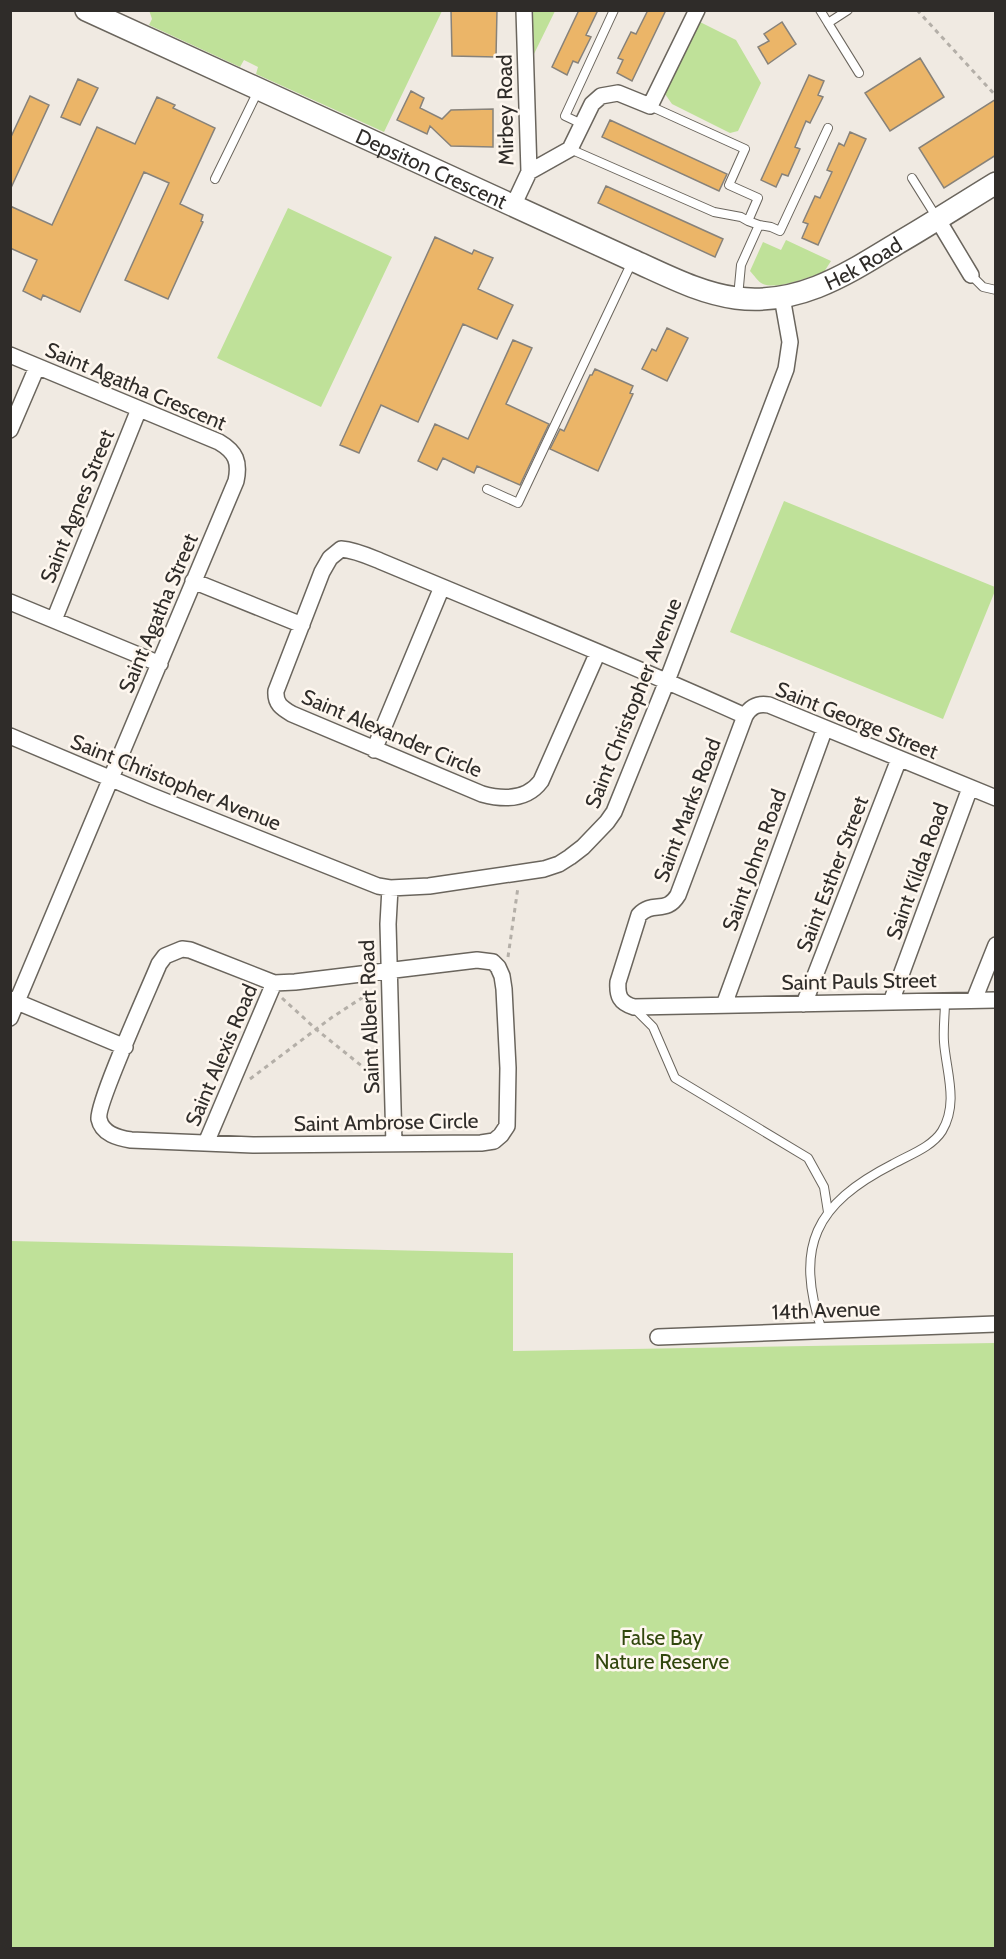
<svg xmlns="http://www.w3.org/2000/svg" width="1006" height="1959" viewBox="0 0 1006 1959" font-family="Cabin,sans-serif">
<rect width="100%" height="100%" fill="#f0eae2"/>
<!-- green -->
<path fill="#bfe199" d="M149,10H442V11L384,132L256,74L258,67L244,60L240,67L149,25L152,19Z
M530,11H555L533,56Z
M700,22L736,40L761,83L738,131L730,133L672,104L665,94Z
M288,208L392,257L321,407L217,358Z
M786,240L831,261L824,272C809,277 778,290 763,284C758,282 754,275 750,271L763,242L781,250Z
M784,501L995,587V591L943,719L730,632Z
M11,1241L513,1253V1351L995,1343V1948H11Z"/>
<!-- building -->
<path fill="#ebb568" stroke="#87827a" stroke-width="1.5" d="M451,10H497L496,57L452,56Z
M579,10H598L586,35L591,37L578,63L573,61L567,75L552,67Z
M648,10H666L632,81L617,73L623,60L618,58L631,32L636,34Z
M782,22L796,44L768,64L758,47L769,41L764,34Z
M920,58L944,97L890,131L865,93Z
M809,75L824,81L818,95L823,97L810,123L806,121L795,147L800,149L788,176L782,174L776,187L761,180Z
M78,79L98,88L80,125L61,117Z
M411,91L424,98L420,108L442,119L451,110L493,109V147L451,146L430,126L427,134L397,120Z
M30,96L49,105L10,190V139Z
M157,97L175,105L173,108L215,128L180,204L203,215L201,221L203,222L168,299L125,280L169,183L144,172L80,312L43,295L41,300L23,291L37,260L10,248V206L52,225L97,127L135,144Z
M996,99V155L944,188L919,148Z
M610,120L727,174L719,191L602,137Z
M850,132L866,139L818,245L802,238L808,224L803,222L815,196L820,198L832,172L827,170L839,143L844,146Z
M606,186L723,239L715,257L598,203Z
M435,237L472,254L474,250L493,258L478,289L513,305L497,339L463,324L418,422L381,405L359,453L340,445Z
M667,328L688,338L667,381L642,369L652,349L656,351Z
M513,340L532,348L506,404L549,424L520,485L477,466L474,473L443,458L437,470L418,461L435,424L468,439Z
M595,369L633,386L630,393L633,394L598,471L550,449L560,429L564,431L590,375H592Z"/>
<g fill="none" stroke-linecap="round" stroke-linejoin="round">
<!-- lane casing -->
<g stroke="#6a655d" stroke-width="10">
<path id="lane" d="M820,10L828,23L848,10
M828,23L859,73
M650,106L745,149L729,185L758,198L748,221L759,225L741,265L738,297
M582,124L565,116L614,10
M570,149L714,212L741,217L748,221
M912,178L937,218
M215,179L258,91
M759,225L771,227L780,231L828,128
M971,275L983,287L996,290
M487,489L518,503L632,262
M635,1009L653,1027L675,1078L808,1158L824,1187L828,1212
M822,1331C794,1246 815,1204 893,1164C909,1155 932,1147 942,1131C959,1103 946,1071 944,1042C943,1028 945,1014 945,1001"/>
</g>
<!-- street casing -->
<g stroke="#6a655d" stroke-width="18">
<path id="street" d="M529,172L570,149L592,104L601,96L618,93L650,106L697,10
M513,206L529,172L524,10
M938,220L971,275
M10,355L219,442C236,452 240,462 236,481L10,1018
M10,430L37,367
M193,581L302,625
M10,602L160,664
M54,620L139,409
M598,652L541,781C527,800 504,800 482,794L292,714C282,708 275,704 276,691L322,572L330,558L341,549C355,550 368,556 380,561C404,571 428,581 452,591C550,632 648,672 745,716
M10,736L152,796L378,886L390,888L429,886L544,869L559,864L570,857L583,847L607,822L614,812L667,681L786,369L790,342L782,297
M374,750L442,587
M996,798L769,705C758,703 751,706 745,716L678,895C666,915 653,900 639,915L618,982C617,996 620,1003 634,1007L996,1000
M390,888L388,924L394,1144
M182,949L190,950L274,983L295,982L477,960L493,962L498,967L502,976L504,989L508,1068L507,1126L501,1135L494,1141L481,1143L253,1145L131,1140C118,1138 102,1134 99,1119C96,1105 150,986 159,964L165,956Z
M10,999L125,1047
M974,1000L996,945
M891,1002L970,788
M804,1004L899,759
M724,1005L825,728
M206,1143L274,983
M658,1337L996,1324"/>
</g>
<!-- secondary casing -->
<g stroke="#6a655d" stroke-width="24">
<g id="secondary">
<path id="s1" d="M86,10L632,260C666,275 699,293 736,298C799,306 847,274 898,243C931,224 963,203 996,183"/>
</g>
</g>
<!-- path -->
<path stroke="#b4afa8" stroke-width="3" stroke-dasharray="4.5 4.5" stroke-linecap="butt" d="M917,10L996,96
M508,957L518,887
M282,998L317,1030L378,1079
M250,1079L331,1018L374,990"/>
<!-- lane -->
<use href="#lane" stroke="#fff" stroke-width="8"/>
<!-- street -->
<use href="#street" stroke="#fff" stroke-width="15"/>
<!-- secondary -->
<use href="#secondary" stroke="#fff" stroke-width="21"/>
</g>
<g text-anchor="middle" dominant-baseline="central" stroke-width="5" stroke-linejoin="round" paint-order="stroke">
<!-- street labels -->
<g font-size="21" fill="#2f2c29" stroke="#fef7ef">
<text transform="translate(505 110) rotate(-91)">Mirbey Road</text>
<text stroke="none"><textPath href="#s1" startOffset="380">Depsiton Crescent</textPath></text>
<text stroke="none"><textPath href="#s1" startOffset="846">Hek Road</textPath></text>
<text transform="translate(136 386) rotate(23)">Saint Agatha Crescent</text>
<text transform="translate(77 506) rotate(-68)">Saint Agnes Street</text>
<text transform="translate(158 613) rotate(-67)">Saint Agatha Street</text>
<text transform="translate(633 703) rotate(-68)">Saint Christopher Avenue</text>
<text transform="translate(857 720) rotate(22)">Saint George Street</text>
<text transform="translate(392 733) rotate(23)">Saint Alexander Circle</text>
<text transform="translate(176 782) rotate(22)">Saint Christopher Avenue</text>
<text transform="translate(687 810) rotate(-69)">Saint Marks Road</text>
<text transform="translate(754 860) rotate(-70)">Saint Johns Road</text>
<text transform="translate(917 871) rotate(-70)">Saint Kilda Road</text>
<text transform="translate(832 874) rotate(-69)">Saint Esther Street</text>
<text transform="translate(859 981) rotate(-1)">Saint Pauls Street</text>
<text transform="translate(369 1017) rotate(-92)">Saint Albert Road</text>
<text transform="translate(221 1055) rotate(-67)">Saint Alexis Road</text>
<text transform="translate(386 1122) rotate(-1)">Saint Ambrose Circle</text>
<text transform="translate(826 1310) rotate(-2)">14th Avenue</text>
</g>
<!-- park labels -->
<g font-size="21" fill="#31470d" stroke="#fef7ef">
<text x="662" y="1637">False Bay<tspan x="662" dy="24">Nature Reserve</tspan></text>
</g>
</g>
<!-- border -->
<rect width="1006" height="1959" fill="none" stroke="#2f2c29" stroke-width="24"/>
</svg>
